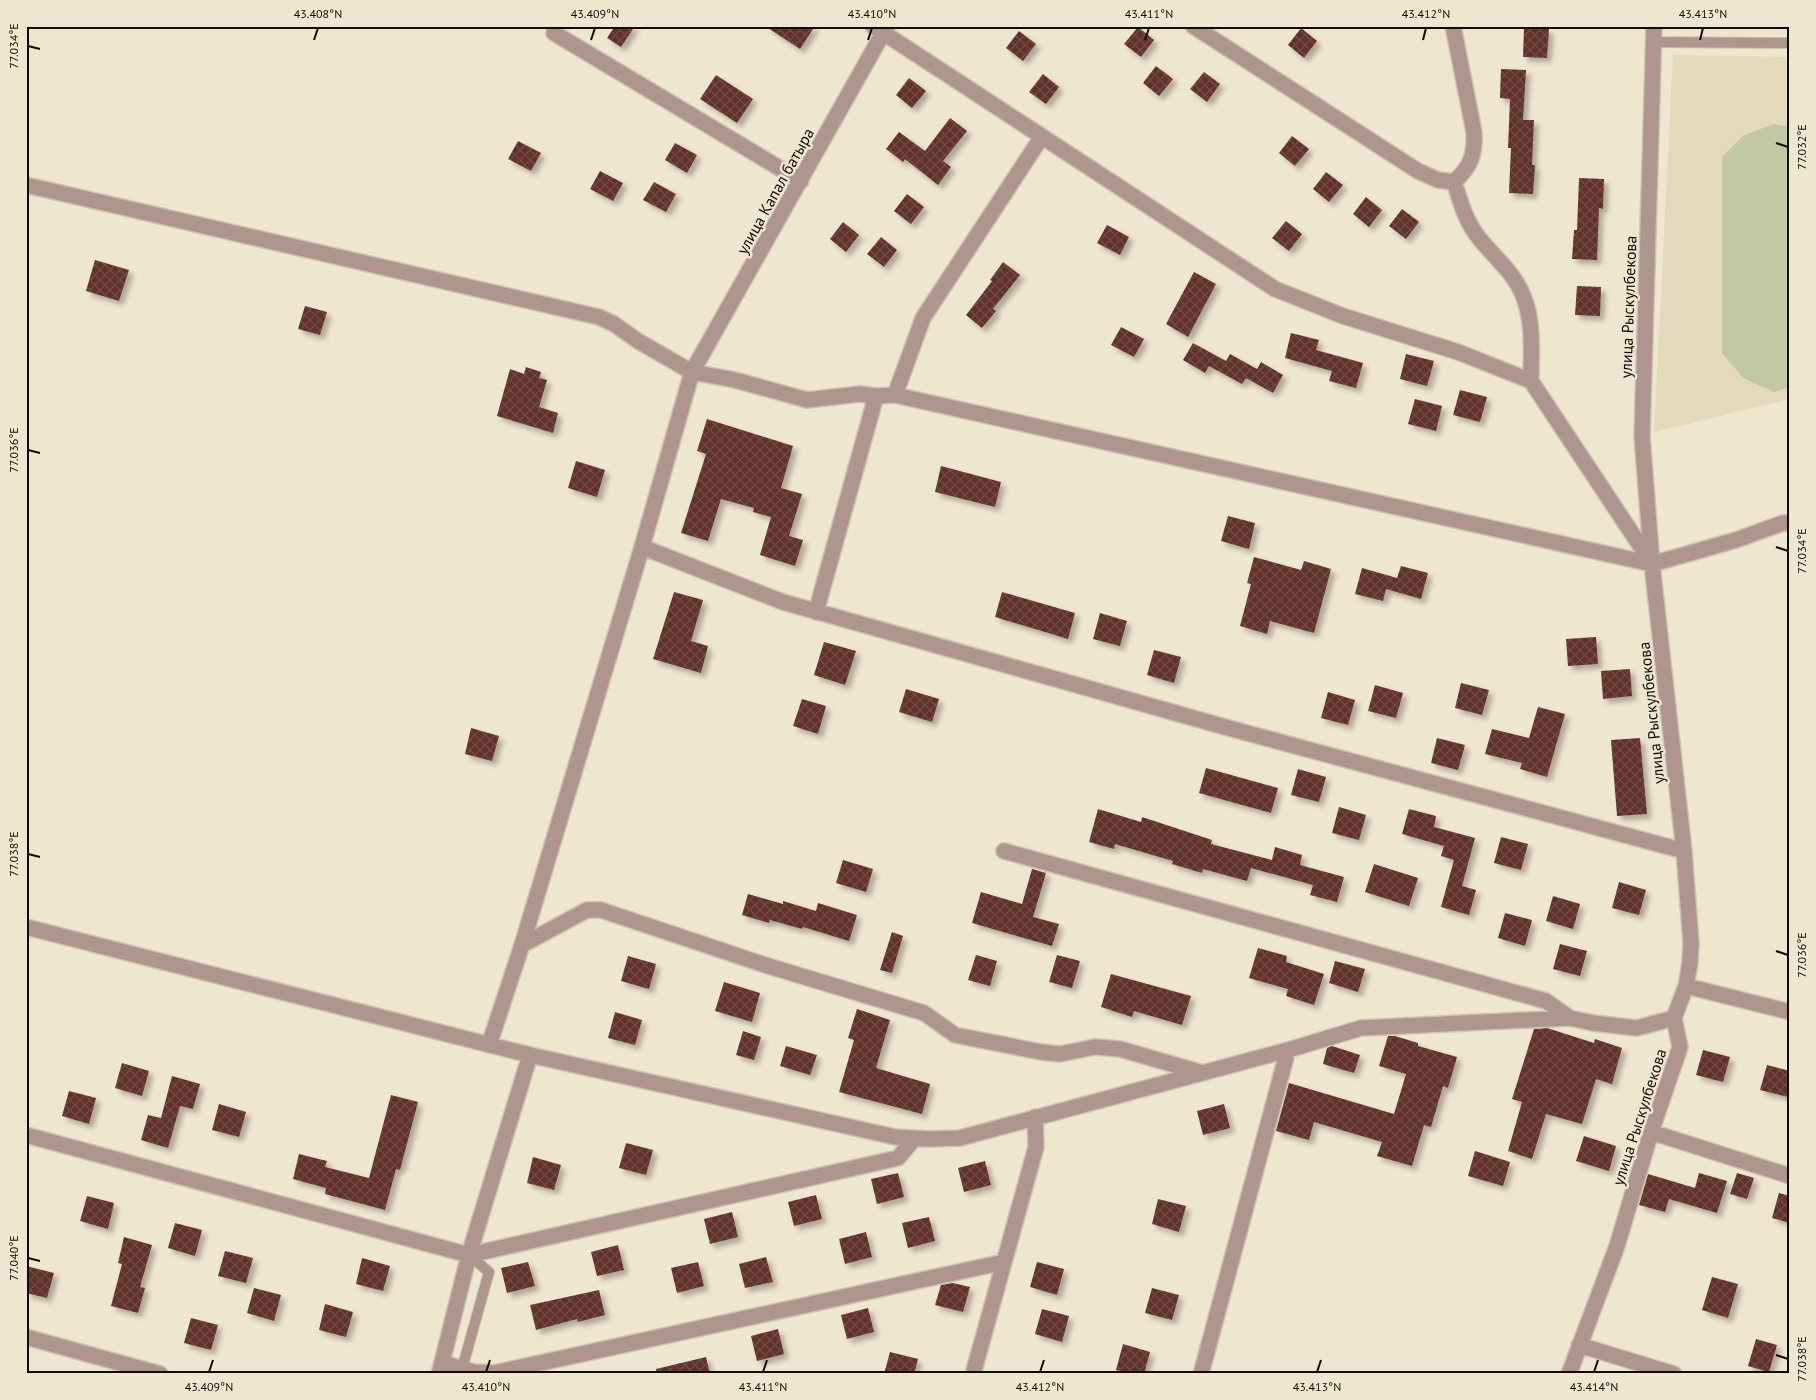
<svg xmlns="http://www.w3.org/2000/svg" width="1816" height="1400" viewBox="0 0 1816 1400" font-family="'PT Sans',sans-serif">
<defs>
<pattern id="building-cross-hatch" width="8" height="8" patternUnits="userSpaceOnUse" patternTransform="scale(1.25)"><rect width="8" height="8" fill="#613229"/><path d="M0 0l8 8M0 8l8-8" fill="none" stroke="#724c45"/></pattern>
<filter id="shadow"><feDropShadow dx="4.5" dy="4.5" stdDeviation="2.5" flood-color="#0004"/></filter>
</defs>
<rect width="100%" height="100%" fill="#efe6cf"/>
<!-- built -->
<path fill="#e4d9bb" d="M1673,55L1790,57V399L1654,432Z"/>
<!-- pitch -->
<path fill="#c2c8a3" d="M1774,124L1790,127V387L1774,392L1743,378L1722,353V157L1744,135Z"/>
<!-- building -->
<path fill="url(#building-cross-hatch)" filter="url(#shadow)" d="M615,26H635L621,47L607,38Z
M765,26H815L800,49Z
M1138,27L1154,40L1141,57L1124,44Z
M1301,28L1317,41L1304,58L1288,45Z
M1524,28L1549,29L1547,58L1523,57Z
M1019,31L1036,44L1023,61L1006,48Z
M1156,66L1173,79L1159,96L1143,83Z
M1501,69L1526,70L1523,120H1534L1532,165H1535L1533,194L1509,193L1511,148H1508L1510,99L1500,98Z
M1204,72L1220,84L1207,102L1190,89Z
M1043,74L1059,87L1046,104L1029,92Z
M716,75L753,99L737,123L700,99Z
M909,78L926,91L912,108L896,95Z
M950,118L967,131L943,161L951,167L938,185L905,159L903,162L886,149L899,132L925,151Z
M1292,136L1309,149L1295,166L1279,153Z
M518,141L541,153L531,171L508,159Z
M675,143L697,155L687,173L665,160Z
M600,171L623,183L613,201L590,189Z
M1326,172L1343,185L1329,202L1313,189Z
M1579,178L1604,179L1603,209L1599,208L1597,260L1572,259L1574,230H1577Z
M654,182L676,194L666,212L643,200Z
M907,194L924,207L911,224L894,211Z
M1366,197L1382,210L1369,227L1353,214Z
M1402,209L1419,222L1406,239L1389,226Z
M1286,221L1302,234L1289,251L1272,238Z
M843,222L859,235L846,252L830,239Z
M1107,225L1129,237L1120,255L1097,243Z
M881,237L897,250L884,267L867,254Z
M95,260L129,270L119,301L86,291Z
M1003,262L1020,275L993,309L996,311L982,328L966,315L992,281L990,280Z
M1194,272L1216,284L1188,337L1166,324Z
M1577,286L1601,287L1600,316L1575,315Z
M305,306L327,312L320,335L298,329Z
M1121,327L1144,339L1134,357L1111,345Z
M1291,333L1319,340L1316,350L1363,363L1356,388L1329,381L1332,371L1285,358Z
M1193,343L1226,361L1230,354L1257,369L1261,362L1283,375L1273,393L1246,378L1242,384L1209,366L1205,373L1183,360Z
M1406,354L1434,361L1427,386L1400,379Z
M526,367L541,372L539,378L547,380L539,407L558,413L553,433L497,416L510,369L524,374Z
M1460,390L1487,397L1480,422L1453,415Z
M1415,399L1442,406L1436,431L1408,424Z
M707,419L793,446L781,488L802,494L789,536L803,540L795,566L760,555L771,517L753,512L754,508L721,499L708,541L681,533L706,454L697,451Z
M576,461L605,470L597,497L568,488Z
M941,466L1001,482L995,507L935,492Z
M1228,516L1255,523L1249,549L1221,541Z
M1254,557L1301,570L1304,561L1331,569L1314,633L1270,621L1267,634L1240,626L1251,584L1247,583Z
M1401,566L1428,573L1421,599L1386,589L1383,601L1355,594L1362,568L1397,578Z
M674,592L703,600L691,641L708,646L701,673L653,659Z
M1002,592L1075,613L1068,639L995,617Z
M1100,613L1127,621L1120,646L1093,639Z
M1596,637L1598,664L1568,666L1566,639Z
M824,642L856,651L845,685L814,675Z
M1154,650L1181,657L1174,683L1147,675Z
M1630,669L1632,696L1603,699L1601,671Z
M1461,683L1489,690L1482,715L1455,708Z
M1375,685L1403,693L1396,718L1368,711Z
M906,689L939,699L932,722L899,712Z
M1328,692L1355,700L1348,725L1321,718Z
M802,699L826,706L818,734L793,726Z
M1538,707L1565,714L1547,777L1520,769L1522,763L1485,754L1492,729L1529,738Z
M471,728L499,736L492,761L465,754Z
M1437,738L1465,745L1458,770L1431,763Z
M1640,738L1647,814L1617,816L1611,740Z
M1206,768L1278,788L1271,813L1199,793Z
M1298,769L1326,777L1319,802L1291,795Z
M1339,807L1366,815L1359,840L1332,833Z
M1098,809L1141,822L1142,817L1212,840L1211,844L1272,860L1275,847L1302,855L1300,865L1344,877L1337,902L1310,895L1313,885L1251,868L1247,881L1203,869L1202,873L1172,864L1173,861L1115,844L1114,849L1089,842Z
M1409,809L1436,816L1434,827L1475,838L1462,886L1476,890L1469,915L1441,907L1454,860L1441,856L1444,846L1402,834Z
M1501,837L1528,844L1521,870L1494,863Z
M843,860L873,869L866,892L836,883Z
M1374,864L1418,878L1409,906L1365,892Z
M1032,869L1046,873L1033,917L1059,924L1052,946L972,923L981,892L1022,904Z
M1619,882L1646,890L1639,915L1612,908Z
M748,894L783,904V901L816,911L818,903L857,915L849,941L803,927L802,929L770,920L769,923L742,915Z
M1553,896L1580,904L1573,929L1546,921Z
M1505,913L1532,920L1525,946L1498,938Z
M892,932L903,936L892,973L880,970Z
M1560,944L1587,951L1580,976L1553,969Z
M1258,948L1287,956L1286,962L1324,974L1314,1005L1286,996L1288,989L1249,978Z
M976,955L997,961L990,986L968,980Z
M1057,955L1080,961L1072,988L1049,982Z
M628,956L656,964L649,989L621,981Z
M1335,961L1365,969L1358,992L1329,983Z
M1111,974L1191,996L1182,1025L1134,1011L1132,1017L1101,1007Z
M724,982L760,993L752,1022L715,1011Z
M857,1009L890,1020L876,1068L930,1084L922,1114L839,1092L854,1040L848,1038Z
M615,1012L642,1020L635,1045L608,1038Z
M1547,1028L1594,1043L1595,1039L1622,1048L1612,1084L1596,1079L1582,1124L1546,1114L1532,1159L1508,1151L1522,1102L1512,1099L1534,1029Z
M743,1031L761,1037L754,1060L736,1055Z
M1388,1036H1395L1418,1043V1046L1457,1057L1448,1088L1443,1086L1431,1127L1424,1125L1412,1166L1377,1156L1382,1142L1314,1122L1309,1140L1276,1131L1289,1083L1394,1114L1406,1074L1379,1066Z
M786,1046L817,1055L810,1075L780,1066Z
M1332,1046L1360,1055L1354,1073L1323,1064L1327,1048Z
M1703,1050L1730,1057L1723,1082L1696,1075Z
M122,1063L149,1071L142,1096L115,1088Z
M1767,1065L1790,1071V1089L1788,1097L1760,1090Z
M172,1076L200,1084L193,1109L180,1106L168,1148L141,1140L148,1115L161,1118Z
M69,1091L96,1098L89,1124L62,1116Z
M391,1095L418,1102L400,1170L396,1169L385,1210L325,1194L326,1188L293,1179L299,1154L327,1161L325,1167L369,1178Z
M219,1104L246,1112L239,1137L212,1130Z
M1224,1104L1230,1128L1203,1135L1197,1111Z
M1584,1136L1616,1146L1609,1171L1576,1161Z
M626,1143L653,1150L646,1175L619,1168Z
M1475,1151L1510,1162L1503,1186L1468,1176Z
M533,1157L561,1165L554,1190L527,1183Z
M985,1161L991,1185L964,1192L958,1168Z
M898,1173L904,1197L877,1204L871,1179Z
M1699,1173L1727,1181L1717,1213L1669,1199L1665,1212L1639,1205L1648,1174L1695,1188Z
M1737,1173L1754,1178L1747,1199L1730,1194Z
M1779,1193L1790,1196V1223L1772,1218Z
M816,1195L822,1219L794,1226L788,1202Z
M87,1196L114,1203L108,1229L80,1221Z
M1158,1199L1186,1206L1179,1232L1152,1224Z
M732,1212L738,1237L710,1244L704,1219Z
M929,1217L935,1241L908,1248L902,1223Z
M175,1223L202,1230L195,1256L168,1248Z
M866,1232L872,1257L845,1264L839,1239Z
M124,1237L152,1245L140,1287L145,1288L138,1313L111,1306L122,1264L118,1263Z
M618,1245L624,1270L597,1276L591,1252Z
M225,1251L253,1258L246,1283L218,1276Z
M766,1257L773,1282L745,1288L739,1264Z
M362,1258L390,1266L383,1291L356,1284Z
M528,1262L535,1286L507,1293L501,1268Z
M698,1262L704,1286L677,1293L671,1268Z
M1037,1262L1064,1269L1057,1295L1030,1287Z
M26,1266L54,1273L47,1298L26,1293Z
M1712,1277L1738,1284L1728,1318L1702,1310Z
M953,1283L970,1287L963,1312L935,1305L941,1285Z
M254,1288L281,1295L274,1321L247,1313Z
M1152,1288L1179,1295L1172,1320L1145,1313Z
M599,1290L605,1315L578,1322L577,1319L536,1330L530,1305Z
M325,1304L353,1312L346,1337L319,1330Z
M868,1308L874,1332L847,1339L841,1315Z
M1042,1309L1069,1316L1062,1342L1035,1334Z
M191,1318L218,1325L211,1350L184,1343Z
M778,1329L784,1354L757,1361L751,1336Z
M1756,1339L1777,1345L1769,1372L1748,1366Z
M1123,1344L1150,1352L1144,1374H1131L1116,1370Z
M890,1352L918,1359L914,1374H884Z
M706,1357L710,1374H657L656,1369Z"/>
<g fill="none" stroke-linecap="round" stroke-linejoin="round">
<!-- lane casing -->
<g stroke="#cbc3af" stroke-width="12">
<path id="lane" d="M1653,42L1790,43
M462,1369L489,1272L469,1255"/>
</g>
<!-- street casing -->
<g stroke="#cbc3af" stroke-width="18">
<path id="street" d="M873,26L1275,289L1343,316L1458,352L1531,381L1651,562
M1193,26L1418,171L1438,180L1454,182C1471,166 1475,156 1474,132L1453,26
M554,33L801,181
M1454,182C1460,200 1465,219 1476,234C1492,256 1515,272 1524,298C1534,324 1531,354 1531,381
M26,185L599,317L614,324L638,341L692,372L735,380L807,400L860,394L876,396L895,395L1652,564L1736,540L1783,523H1790
M895,395L923,318L1041,138
M642,547L783,602L1225,727L1684,851
M816,612L876,396
M1004,851L1546,1001L1570,1018
M26,927L530,1055L895,1137L929,1139L960,1138L1288,1050L1361,1028L1570,1018L1593,1023L1637,1028L1674,1018
M522,945L587,910H601L765,965L924,1013L955,1035L1041,1052L1060,1054L1095,1047L1120,1049L1199,1072
M1686,986L1790,1012
M489,1045L522,945L642,547L692,372L887,26
M1651,1132L1790,1176
M26,1135L469,1255L898,1158L914,1139
M26,1337L160,1374
M1579,1345L1674,1374
M442,1363L474,1372L494,1373L1004,1262
M439,1374L469,1255L530,1055
M973,1374L1036,1147L1035,1117
M1201,1374L1288,1050
M1569,1374L1617,1246L1651,1132L1680,1047L1674,1018L1686,986L1690,963L1691,943L1684,851L1652,564L1642,436L1654,26"/>
</g>
<!-- lane -->
<use href="#lane" stroke="#ae968e" stroke-width="10"/>
<!-- street -->
<use href="#street" stroke="#ae968e" stroke-width="15"/>
</g>
<!-- ticks -->
<path fill="none" stroke="#100d06" stroke-width="2" d="M314,40L318,28M591,40L595,28M868,40L872,28M1145,40L1149,28M1423,40L1426,28M1700,40L1703,28M28,46L40,49M1776,143L1788,147M28,450L40,453M1776,547L1788,551M28,854L40,857M1776,951L1788,955M28,1258L40,1261M1776,1355L1788,1359M209,1372L213,1360M486,1372L490,1360M763,1372L767,1360M1040,1372L1044,1360M1317,1372L1321,1360M1594,1372L1598,1360"/>
<g text-anchor="middle" dominant-baseline="central" stroke-width="5" stroke-linejoin="round" paint-order="stroke">
<!-- street labels -->
<g font-size="16" fill="#100d06" stroke="#efe6cf">
<text transform="translate(775 191) rotate(-61)">улица Капал батыра</text>
<text transform="translate(1628 307) rotate(-88)">улица Рыскулбекова</text>
<text transform="translate(1651 713) rotate(-96)">улица Рыскулбекова</text>
<text transform="translate(1639 1117) rotate(-72)">улица Рыскулбекова</text>
</g>
</g>
<!-- border -->
<rect width="1816" height="1400" fill="none" stroke="#efe6cf" stroke-width="55"/>
<rect x="28" y="28" width="1760" height="1344" fill="none" stroke="#100d06" stroke-width="2"/>
<g font-size="12" text-anchor="middle" fill="#100d06">
<text x="318" y="18">43.408°N</text>
<text x="595" y="18">43.409°N</text>
<text x="872" y="18">43.410°N</text>
<text x="1149" y="18">43.411°N</text>
<text x="1426" y="18">43.412°N</text>
<text x="1703" y="18">43.413°N</text>
<text transform="translate(14 46) rotate(-90)" y="4">77.034°E</text>
<text transform="translate(1802 147) rotate(-90)" y="4">77.032°E</text>
<text transform="translate(14 450) rotate(-90)" y="4">77.036°E</text>
<text transform="translate(1802 551) rotate(-90)" y="4">77.034°E</text>
<text transform="translate(14 854) rotate(-90)" y="4">77.038°E</text>
<text transform="translate(1802 955) rotate(-90)" y="4">77.036°E</text>
<text transform="translate(14 1258) rotate(-90)" y="4">77.040°E</text>
<text transform="translate(1802 1359) rotate(-90)" y="4">77.038°E</text>
<text x="209" y="1391">43.409°N</text>
<text x="486" y="1391">43.410°N</text>
<text x="763" y="1391">43.411°N</text>
<text x="1040" y="1391">43.412°N</text>
<text x="1317" y="1391">43.413°N</text>
<text x="1594" y="1391">43.414°N</text>
</g>
</svg>
